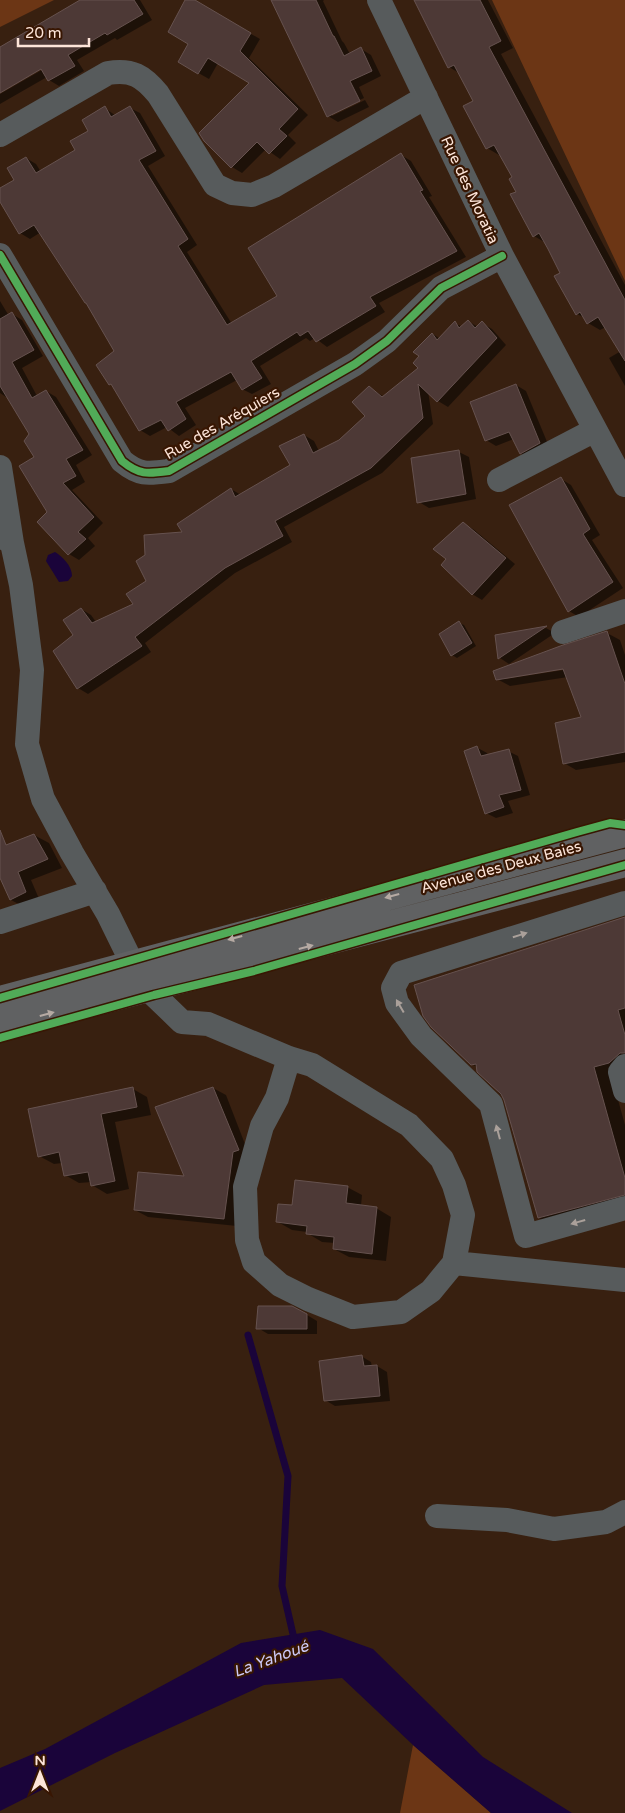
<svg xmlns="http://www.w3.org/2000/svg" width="625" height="1813" viewBox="0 0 625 1813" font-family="'Varela Round',sans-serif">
<rect width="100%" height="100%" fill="#382010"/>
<!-- green -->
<path fill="#6c3615" d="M0,0H54L0,27Z
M492,0H625V281Z
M413,1745L491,1813H400Z"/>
<!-- water -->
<path fill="#1a043a" d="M55,552C63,557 72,566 72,576L68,581L59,582L46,561L48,555Z
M320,1630L373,1649L483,1757L572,1813H491L413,1745L342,1678L264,1685L115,1753L0,1811V1768L45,1749L241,1643Z"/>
<!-- shadow -->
<path fill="#0007" fill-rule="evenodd" d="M82,0H140L152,20L117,40L115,38L77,60L84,71L59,86L49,80L47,77L0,104V94L47,67L46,65L0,92V48Z
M191,0L260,39L249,58L308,115L288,135L296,143L280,159L266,149L242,173L232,167L205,140L251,82L218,63L209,79L179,62L190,44Z
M272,0H324L323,1L342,41L344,43L350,54L361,49L371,55L381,76L359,87L364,98L332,113V116L365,100L369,107L338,122L328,116Z
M419,0H488L513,48L501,54L625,285V386L609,358L621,351L606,327L600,330L588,323L585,318L577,314L562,273L546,243L534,236L514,178L501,154L499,155L487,148L475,101L459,73L449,67Z
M105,108L116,116L130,108L140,113L165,156L148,166L197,245L187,252L232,324L279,297L401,155L411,161L432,196L429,197L466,257L379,303L385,312L327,347L315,338L310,341L306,338L260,366L271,384L252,394L242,389L237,380L185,408L196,425L179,436L167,427L150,436L140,430L114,386L110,384L115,351L88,304L41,232L30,239L20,233L0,200V189L16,180L26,158L36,164L41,172L77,150Z
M0,301L9,316L12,314L22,320L43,356L22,368L37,396L46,391L56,397L92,455L76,465L85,482L72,490L103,523L88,538L95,546L79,560L69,554L48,512L31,434L8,396L6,397L0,393Z
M468,321L478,327L482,323L492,329L506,345L448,407L438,401L428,391L433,424L382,473L284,527L292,542L235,573L145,643L151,652L88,694L78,688L75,635L81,609L91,615L96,622L135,605L147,581L185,533L231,489L241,495L292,466L304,435L314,441L319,451L340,441L367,416L369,387L384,397L420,368L421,356L433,334L440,339L455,323L462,327Z
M516,385L526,391L550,449L530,459L520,453L514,439L496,446L486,440Z
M459,452L469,457L476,499L429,508L419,502Z
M561,479L571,485L600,535L592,540L623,588L579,617L569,611Z
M463,524L473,529L515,564L482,600L472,594L448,559Z
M459,623L464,625L476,646L457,658L452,655L441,635Z
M546,628L555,633L509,664L500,658L496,636Z
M607,633L620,640L625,655V762L576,770L564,763L583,717L568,677L510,686L497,679ZM569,667L570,669L505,679L511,676Z
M476,747L487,753L488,756L508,751L518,756L530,795L508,801L513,813L496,818L486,813Z
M34,835L49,843L62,868L31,880L40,901L26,908L11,900L0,872V849Z
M625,919V1074L612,1078L625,1125V1209L557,1228L539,1218L505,1100L478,1068L472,1064Z
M213,1088L226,1095L250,1157L237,1226L148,1217L135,1210L186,1177Z
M133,1089L147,1097L151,1115L115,1122L129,1189L107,1194L92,1185V1182L79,1183L65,1175L62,1163L54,1164L39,1156Z
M347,1187L362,1195L361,1206L376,1208L391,1217L386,1261L349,1257L334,1249L335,1243L322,1242L307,1233V1232L292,1230L278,1222L293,1207Z
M307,1315L317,1321V1334H268L258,1328Z
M361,1356L371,1362L372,1367L377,1366L387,1372L390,1401L335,1406L325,1400Z"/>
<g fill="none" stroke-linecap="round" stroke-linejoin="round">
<!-- stream -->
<path stroke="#1a043a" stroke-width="7" d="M248,1335L288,1476L282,1586L295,1643"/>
</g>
<!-- building -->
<path fill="#4d3936" stroke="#66524f" d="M80,0H134L143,14L107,35L105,33L68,55L75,66L48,81L41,69L0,93V47Z
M185,0H195L251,33L240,51L298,109L279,129L287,136L269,154L257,142L231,168L204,141L199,133L249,83L208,58L198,74L178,62L188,44L168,32Z
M271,0H316L333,36H334L344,56L361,47L372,71L350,81L360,101L327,117Z
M414,0H480L501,41L489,47L625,300V361L598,317L587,324L580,312L576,315L554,276L560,273L548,249L539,233L533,237L510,194L516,192L509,179L512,177L494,145L486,149L463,106L473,101L454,65L448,68Z
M105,106L111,117L130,106L156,151L139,160L188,239L178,246L227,325L277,296L248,248L401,153L423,190L420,191L457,251L370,297L376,306L316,342L308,331L300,336L297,332L251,361L262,378L242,390L231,372L176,402L186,419L168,431L161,420L139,431L111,384L109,385L96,365L114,351L86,303H85L34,225L19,234L0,202V188L14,180L7,168L26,157L36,173L75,150L70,141L88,131L82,120Z
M12,312L34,350L12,362L32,398L46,390L83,450L66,459L76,476L63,483L94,517L78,532L86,539L68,555L37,522L47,512L19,466L34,457L24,441L29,434L0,386V319Z
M468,320L475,328L482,321L497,338L437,402L418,384L423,418L371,468L275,521L283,536L225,568L135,637L142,646L77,689L53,651L73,635L63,620L81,608L92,623L133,604L126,594L146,581L136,561L145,555L144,535L182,532L177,524L231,488L235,497L290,465L279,446L304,434L313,453L339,440L365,416L352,402L369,386L382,397L418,368L413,363L419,356L413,352L432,333L437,340L455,321L459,328Z
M516,384L540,443L520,454L509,432L485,441L470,402Z
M459,450L466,494L417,503L411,458Z
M561,477L590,529L583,534L613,582L568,612L509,505Z
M463,522L506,558L472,595L441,565L446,559L433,549Z
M459,621L472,643L451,656L439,634Z
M547,626L498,659L495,635Z
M607,631L625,684V752L563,764L555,723L581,717L563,669L496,680L493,671L563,645Z
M477,746L481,756L509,749L521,790L499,795L504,807L485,814L464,751Z
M0,830L6,845L34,834L48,859L18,872L26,892L10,900L0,878Z
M625,917V1008L618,1010L625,1035V1053H620L609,1063L594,1067L625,1178V1195L538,1218L504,1100L501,1094L477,1072L476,1064L471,1065L431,1027L423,1016L414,985Z
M133,1087L137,1107L101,1114L115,1181L91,1186L88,1172L64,1176L59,1152L38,1157L28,1109Z
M213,1087L239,1150L233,1152L224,1219L134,1210L138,1172L184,1176L155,1107Z
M295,1180L348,1186L346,1203L377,1207L372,1254L333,1249L334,1237L306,1234L307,1226L276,1222L278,1204L292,1205Z
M258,1306H292L307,1314V1329H256Z
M362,1355L364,1366L377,1365L380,1396L324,1401L319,1361Z"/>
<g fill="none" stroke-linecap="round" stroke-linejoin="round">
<!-- minor -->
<path stroke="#575b5c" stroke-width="24" d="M379,0L502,256L625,485
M0,135L108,73C132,69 143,76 158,94L215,185L232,193L252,195L274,186L426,97
M0,255L122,461C139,475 147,474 169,471L355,364L387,341L441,288L502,256
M0,467L12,543
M499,480L595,430
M0,535L12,543L21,585L32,670L27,744L43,799L72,853L108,914L133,965
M563,632L625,611
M625,903L401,973L393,988L397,1003L421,1036L491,1104L526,1236L625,1208
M0,922L95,891
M150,987L154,995L182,1022L208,1024L289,1058L312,1065L409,1125L442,1159L454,1185L463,1215L454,1263L431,1291L401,1312L353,1317L308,1299L280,1285L254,1262L247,1240L245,1187L262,1126L277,1098L289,1058
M625,1066L620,1072L625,1091
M454,1263L625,1280
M437,1516L507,1520L554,1529L606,1522L625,1512"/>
<!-- major -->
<path stroke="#606162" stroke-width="28" d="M0,1000L625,833
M0,1027L625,863"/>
<!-- cycleway casing -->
<g stroke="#381602" stroke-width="11">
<path id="cycleway" d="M0,255L122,461C139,475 147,474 169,471L355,364L387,341L441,288L502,256
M0,998L577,832L610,823L625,825
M0,1038L154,995L254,971L625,865"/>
</g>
<!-- cycleway -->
<use href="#cycleway" stroke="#51ab58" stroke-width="8"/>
</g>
<!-- one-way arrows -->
<defs><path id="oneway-solid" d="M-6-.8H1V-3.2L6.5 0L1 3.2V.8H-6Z" transform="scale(1.25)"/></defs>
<g fill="#b6aaa3">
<use href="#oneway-solid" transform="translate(392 896) rotate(165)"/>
<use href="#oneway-solid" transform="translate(235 938) rotate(165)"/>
<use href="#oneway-solid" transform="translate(306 947) rotate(-15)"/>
<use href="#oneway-solid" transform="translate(47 1014) rotate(-15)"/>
</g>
<g fill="#aaa09a">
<use href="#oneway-solid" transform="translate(520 935) rotate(-17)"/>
<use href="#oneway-solid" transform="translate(400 1006) rotate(-120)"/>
<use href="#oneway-solid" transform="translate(498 1132) rotate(-105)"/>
<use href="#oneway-solid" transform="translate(578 1222) rotate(164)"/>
</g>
<g text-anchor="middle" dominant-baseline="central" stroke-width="4.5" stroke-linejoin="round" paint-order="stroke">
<!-- street labels -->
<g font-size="15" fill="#fde5d9" stroke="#381602">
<text transform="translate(470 190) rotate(65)">Rue des Moratia</text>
<text transform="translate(222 423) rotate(-30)">Rue des Aréquiers</text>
<text transform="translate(501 867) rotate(-15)">Avenue des Deux Baies</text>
</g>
<!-- water labels -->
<g font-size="16" font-style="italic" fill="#cdc9f7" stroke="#381602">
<text transform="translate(271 1659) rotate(-20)">La Yahoué</text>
</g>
</g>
<!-- north arrow -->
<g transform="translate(40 1773)" stroke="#381602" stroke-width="4" paint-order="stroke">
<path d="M0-4L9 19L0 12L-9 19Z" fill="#fde5d9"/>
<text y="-8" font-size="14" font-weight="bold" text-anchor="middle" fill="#fde5d9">N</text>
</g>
<!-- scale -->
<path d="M18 38v8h71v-8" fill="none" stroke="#fde5d9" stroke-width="2.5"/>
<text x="25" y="38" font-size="15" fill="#fde5d9" stroke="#381602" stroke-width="4" paint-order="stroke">20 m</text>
</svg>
